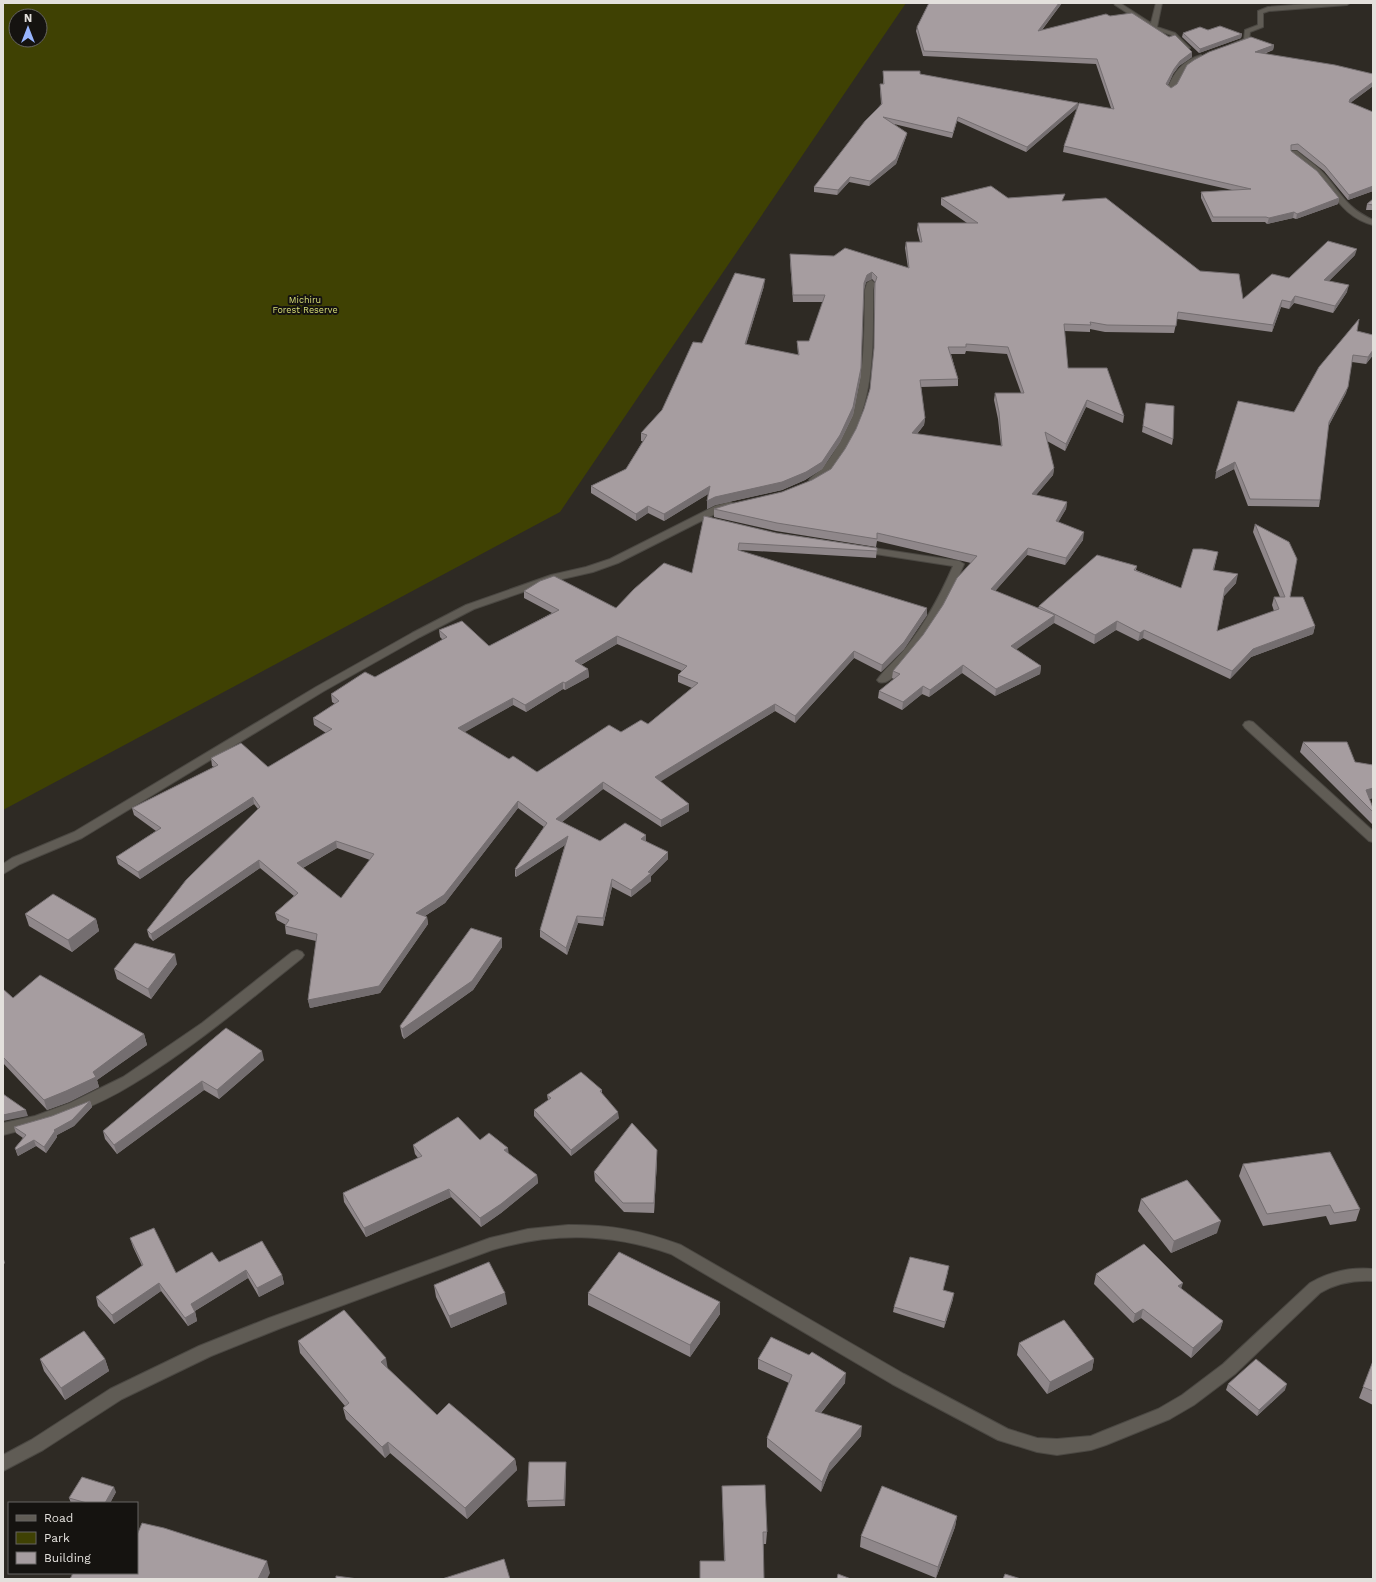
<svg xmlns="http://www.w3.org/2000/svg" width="1376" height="1582" viewBox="0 0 1376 1582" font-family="'Work Sans',sans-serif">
<rect width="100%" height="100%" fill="#2e2a24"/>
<!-- green -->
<path fill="#3f4103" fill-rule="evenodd" d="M3,3H906L560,512L3,810ZM16,16H40V40H16Z"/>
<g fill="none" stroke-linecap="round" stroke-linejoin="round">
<!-- minor casing -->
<g stroke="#4b4843" stroke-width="2">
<path id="minor" d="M1114,3H1120L1151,23L1156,3H1162L1157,27L1175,33L1190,48L1185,49L1171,35L1152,29L1115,5Z
M1321,3H1350L1347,5L1269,11L1263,13V27L1250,32L1249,41L1233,47L1230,45L1244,39L1245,30L1258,25V11L1268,7Z
M1201,55L1204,57L1203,58C1183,68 1183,73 1174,92H1168L1167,90C1173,73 1183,60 1201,55Z
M1291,151H1297C1306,159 1318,166 1326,176C1343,196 1347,208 1373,220V225C1346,218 1336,198 1320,179C1312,170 1301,162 1291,155Z
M871,280L875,283L873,290C873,343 875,397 848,445C840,459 831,472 817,482H811L809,480C812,476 817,473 820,470C826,464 831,457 835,450C866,401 864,346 865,290L867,283Z
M729,502L733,503L734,505L733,507L723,510L618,563L593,572L558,580L474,609L420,637L324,691L82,838L20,864L3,874V864L12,858L74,832L316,687L412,633L466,605L551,575L586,567L610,559L715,506Z
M860,546L959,561L964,564C949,601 929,635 902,666C896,673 889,685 879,682L877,680C885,669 896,660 904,650C925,624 940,596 953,566L856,551L855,549L856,547Z
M1249,721L1253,722L1373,831V842L1369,841L1245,728L1243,725L1245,722Z
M297,950L302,952L304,955L302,958C247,1002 193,1048 133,1084C93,1109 48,1124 3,1135V1123L35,1116L70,1103L123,1077L202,1023L292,952Z
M568,1225C612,1225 640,1230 681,1245L904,1374L1008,1429L1037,1438L1057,1439L1091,1436L1103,1431L1158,1409L1182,1395L1223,1364L1310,1283C1329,1272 1350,1267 1373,1269V1281C1354,1280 1337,1283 1320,1293L1235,1374L1194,1405L1170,1419L1106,1445L1091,1450L1057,1455L1037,1452L998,1440L892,1384L671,1254C609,1233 554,1232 492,1250L281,1328L211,1356L122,1399L43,1450L3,1471V1455L31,1440L110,1389L199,1346L269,1318L490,1238L528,1229Z"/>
</g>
<!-- minor -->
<use href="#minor" fill="#605c55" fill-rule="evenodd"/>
</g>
<!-- wall -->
<path fill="#8f878a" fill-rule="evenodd" d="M929,3H1062L1042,30L1192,52V57L1179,66L1173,74L1168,85L1171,88L1274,45L1273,50L1264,54L1373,74V86L1350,103L1373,112V191L1348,200L1324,171L1297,150H1291V151L1339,198L1338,204L1296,219L1293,218L1267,224L1265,222H1212L1201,198V192L1232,190L1063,152L1064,146L1111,108L1096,64L923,56L916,31L917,27Z
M1183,33L1242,34L1241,38L1199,53L1182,37Z
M883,71L920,74L1078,103L1077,108L1026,152L957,121L952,138L894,124L907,133L906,137L896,164L869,186L849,182L837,195L814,192V187L881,104L880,88V84H883Z
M941,198H1008L1063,201L1200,271L1243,299L1289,278L1355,255L1329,281L1347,292L1333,313L1294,303L1289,309L1281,307L1272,332L1177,319L1174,333L1105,332L1090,329V332L1064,331L1068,368L1124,416L1123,423L1086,407L1065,451L1047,441L1054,468L1053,475L1036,495L1067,502L1066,509L1058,522L1083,540L1065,565L1027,555L995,591L1038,608L1039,606L1137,566L1136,570L1181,588L1218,552L1214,570L1236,583L1224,596L1217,631L1274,611L1272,605L1274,597H1280L1253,532L1255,524L1290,597L1315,626L1313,634L1251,657L1230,679L1143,638L1138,641L1116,630L1094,644L1054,623L1016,649L1041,666L1040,674L995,696L962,673L929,697L922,694L902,710L878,698L879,691L894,679L892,678L893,671L923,635L971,563L877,541L876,547L776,531L714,517V509L782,492L812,480L831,469L845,449L856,429L864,409L870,389L874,352V290L875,282L872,279L866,282L864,289L861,375L853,415L840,442L822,469L805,480L782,490L715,505L707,509L708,494L664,521L648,513L636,521L591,493V486L626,469L643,441H641V433L662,410L702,343L764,286L746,344L798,355L797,341H809L823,302H793L790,261V254L908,268L905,248L906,242H920L917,230L918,223H967L941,205ZM966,351L1007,354L1021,393H995L994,400L998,419L1001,446L917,434L924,425L925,418L921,387L958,386V379L951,354H965Z
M1373,199V210H1366L1367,204Z
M1357,331L1373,335V355L1366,364L1352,362L1346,393L1328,427L1320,500L1319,507L1248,506L1234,469L1215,479L1294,412Z
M1146,403L1173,439L1172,445L1142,432Z
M704,516L776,533L877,548L876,558L739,550V551L927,615L904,649L881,672L854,658L795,723L775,711L660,781L689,811L661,827L603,789L562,822L600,841L646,835V841L668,859L651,876V881L631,897L612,887L603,926L578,923L567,955L540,937V930L565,845L516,877L515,876V869L544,827L518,808L445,903L425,916L427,917L428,924L380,993L310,1008L308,1000L316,941L286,934L285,926L286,925L277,920L275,913L294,896L260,868L153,941L149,937L147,930L258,809L254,804L140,879L118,864L116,857L156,831L134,815L132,808L214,767L212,766L211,758L268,767L326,733L314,725L313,718L335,704L332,702L331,694L375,677L443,640L440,637L439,630L489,646L552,613L524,598V591L616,608L692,573ZM617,644L682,671L678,675V682L692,688L648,724L621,732L537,772L509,759L464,732L513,705L526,712L563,689L565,690L589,677L588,669L581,665ZM337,848L370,860L341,898L303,868Z
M1303,742L1355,762L1373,765V798L1369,799L1373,808V821L1372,824L1300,752Z
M25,914L96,919L99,931L72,952L29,926Z
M502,938V947L473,990L404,1039L402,1036L400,1026Z
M177,964L151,999L117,979L114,969Z
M3,989L13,998L144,1034L147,1045L97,1080L99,1087L69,1102L47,1110L3,1063Z
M226,1028L264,1060L219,1099L204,1090L117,1154L105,1139L103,1131Z
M602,1090V1094L619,1118L571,1156L534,1116V1110L548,1100L547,1095Z
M90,1101L92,1107L74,1126L57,1135V1137L46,1153L36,1146L18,1156L17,1154L15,1148L23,1138L16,1133L14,1127L52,1116Z
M480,1140L508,1148V1154L537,1175L538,1183L501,1213L481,1227L451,1197L366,1237L344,1202L343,1193L418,1158L415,1154L413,1145Z
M657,1150V1160L654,1213L624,1212L595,1181L594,1172Z
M1243,1164L1360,1209L1356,1221L1330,1225L1326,1216L1263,1226L1239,1176Z
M1141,1199L1217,1233L1171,1253L1138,1211Z
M130,1238L176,1273L219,1262L282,1275L284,1284L259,1297L248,1278L195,1311L197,1321L188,1326L161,1291L114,1324L98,1306L96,1297L142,1266L133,1247Z
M948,1272L943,1290L953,1299L944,1328L893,1312L894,1307Z
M1096,1274L1181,1289L1223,1321L1220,1330L1191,1358L1141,1318L1133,1323L1094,1284Z
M434,1285L507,1304L451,1328L436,1297Z
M588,1293L720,1314L690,1357L588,1305Z
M298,1341L388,1369L437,1415L515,1459L517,1470L467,1519L390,1453L385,1458L346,1419L343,1408L345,1406L300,1353Z
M1019,1343L1094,1359L1092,1370L1047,1394L1017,1355Z
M40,1359H105L109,1371L65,1400L44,1371Z
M758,1359L845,1383L821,1413L861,1436L829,1472L821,1492L767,1447V1438L789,1383L758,1369Z
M1373,1361V1405L1359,1398Z
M1228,1384L1285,1390L1257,1416L1226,1390Z
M566,1462V1468L565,1506L528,1507L527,1501Z
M722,1486L767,1532L766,1544H763L724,1561Z
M116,1492L110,1503H71L69,1498Z
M957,1516L955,1527L936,1578L860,1547L861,1536Z"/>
<!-- shaded-wall -->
<path fill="#746e70" d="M1059,3H1062L1037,36L1038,31Z
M1242,34L1241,38L1199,53L1200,49Z
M1274,45L1273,50L1254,57L1255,52Z
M1192,52V57L1179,66L1173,74L1166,89V84L1174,69L1180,61Z
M1373,82V86L1349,104L1350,99Z
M1078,103L1077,108L1026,152L1027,147Z
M907,133L906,137L896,164L869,186L870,181Z
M850,177L849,182L837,195L838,190Z
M1373,186V191L1348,200L1349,195Z
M1339,198L1338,204L1296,219L1297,214Z
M1294,212L1293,218L1267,224L1269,218Z
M1357,249L1355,255L1323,287L1324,280Z
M872,272V279L866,282L864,290V283L867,275Z
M765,279L764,286L744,351L745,344Z
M1349,285L1347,292L1333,313L1335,306Z
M1295,296L1294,303L1289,309L1291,302Z
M1282,300L1281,307L1272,332L1273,325Z
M1373,350V355L1366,364L1368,357Z
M861,368V375L853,415L840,442L822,469L805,480L782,490L715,505L707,509V501Z
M1348,387L1346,393L1327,429L1329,422Z
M1087,400L1086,407L1065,451L1066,444Z
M925,418L924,425L912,440V433Z
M1235,462L1234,469L1215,479L1216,472Z
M1054,468L1053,475L1031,501L1032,494Z
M710,486V493L664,521V514Z
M1067,502L1066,509L1055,528L1056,521Z
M648,506V513L636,521V514Z
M1084,532L1083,540L1065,565L1066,558Z
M1028,548L1027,555L990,597L991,589Z
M1238,574L1236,583L1224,596L1225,588Z
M927,608V615L904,649L881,672L882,665Z
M1055,615L1054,623L1010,654L1011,646Z
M1117,621L1116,630L1094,644L1095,635Z
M1315,626L1313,634L1251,657L1230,679L1232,671L1253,649Z
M1144,630L1143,638L1138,641L1140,633Z
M617,636V644L575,668V661Z
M854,651V658L795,723V716Z
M963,665L962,673L929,697L930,690Z
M1041,666L1040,674L995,696L996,689Z
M588,669L589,677L565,690V683Z
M563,682V689L526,712L525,705Z
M923,686L922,694L902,710L903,702Z
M513,698V705L458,736V728Z
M775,704V711L655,785V777Z
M603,782V789L556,827V819Z
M1373,788V798L1363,801L1366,790Z
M253,797L254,804L140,879L138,872Z
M518,801V808L445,903L417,921L416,913Z
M689,804V811L661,827V820Z
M646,835V842L641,839Z
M568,836V843L516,877V870Z
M336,841L337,848L299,870L297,863Z
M668,852V859L651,876V881L631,897V890Z
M259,860L260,868L153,941L151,934Z
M612,879V887L603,926V918Z
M577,916L578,923L567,955L566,948Z
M427,917L428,924L380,993L310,1008L308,1000Z
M96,919L99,931L72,952L68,940Z
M502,938V947L473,990L404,1039L402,1029Z
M175,954L177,964L151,999L148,989Z
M144,1034L147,1045L97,1080L99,1087L69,1102L47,1110L44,1100L93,1072Z
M262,1051L264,1060L219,1099L217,1090Z
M202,1081L204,1090L117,1154L114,1145Z
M90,1101L92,1107L74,1126L57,1135V1137L46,1153L44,1147L54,1130Z
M26,1110L28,1116L3,1121V1115Z
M618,1112L619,1118L571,1156V1150Z
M34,1140L36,1146L18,1156L16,1150Z
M508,1148L509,1156L504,1150Z
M657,1150V1160L654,1213V1203Z
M537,1175L538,1183L501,1213L481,1227L480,1218Z
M449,1189L451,1197L366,1237L364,1228Z
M1221,1221L1217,1233L1171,1253L1174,1241Z
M3,1256L5,1263L3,1265Z
M246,1270L248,1278L193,1312L191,1304Z
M282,1275L284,1284L259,1297L257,1288Z
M159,1283L161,1291L114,1324L112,1315Z
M1183,1283L1180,1292L1178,1286Z
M505,1293L507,1304L451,1328L449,1316Z
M954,1293L953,1299L944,1328L945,1322Z
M720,1302V1314L690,1357V1345Z
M1143,1309L1141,1318L1133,1323L1135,1314Z
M195,1312L197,1321L188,1326L185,1318Z
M1223,1321L1220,1330L1191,1358L1193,1348Z
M386,1358L388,1370L381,1362Z
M105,1359L109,1371L65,1400L61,1388Z
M1094,1359L1092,1370L1047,1394L1050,1382Z
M846,1373L845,1383L814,1421L815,1411Z
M1287,1384L1285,1390L1257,1416L1259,1410Z
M862,1426L861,1436L829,1472L821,1492L822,1482L830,1463Z
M388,1442L390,1453L385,1458L382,1447Z
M515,1459L517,1470L467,1519L465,1508Z
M566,1462V1468L565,1506L564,1500Z
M114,1487L116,1492L110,1503H105Z
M957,1516L955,1527L936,1578L938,1567Z
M267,1561L270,1573L267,1579H258Z"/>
<!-- building -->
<path fill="#a69da0" stroke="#746e70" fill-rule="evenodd" d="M929,3H1059L1038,31L1106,14L1110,16L1132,13L1169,37L1175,35L1192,52L1180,61L1174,69L1166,84L1171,88L1177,84L1187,65L1194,60L1209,52L1251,37L1274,45L1255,52L1335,65L1373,74V82L1350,99L1349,102L1373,112V186L1349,195L1325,166L1298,144L1291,145V151L1317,171L1339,198L1297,214L1294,212L1269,218L1266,217H1213L1201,192L1251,189L1064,146L1079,103L1114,109L1097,59L924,51L917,27Z
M1220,26L1242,34L1200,49L1183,33L1200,27L1208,30Z
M883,71H920V74L1078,103L1027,147L958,117L953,133L883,117L907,133L896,159L870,181L850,177L838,190L814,187L865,121L882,104L880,84H884Z
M991,186L1008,198L1065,194L1062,201L1106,198L1200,271L1239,274L1243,299L1272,274L1289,278L1328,241L1357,249L1324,280L1349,285L1335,306L1295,296L1291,302L1282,300L1273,325L1178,312L1176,326L1107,325L1090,322L1091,325L1064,324L1068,368H1107L1124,416L1087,400L1066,444L1045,432L1054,468L1032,494L1067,502L1056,521L1084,532L1066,558L1028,548L991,589L1055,615L1011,646L1041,666L996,689L963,665L930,690L923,686L903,702L879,691L900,674L893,671L923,635L943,605L957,578L977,556L877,533V539L777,523L714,509L730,504L782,492L812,480L831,469L845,449L856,429L864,409L870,389L874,348L875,283L877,277L872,272L867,275L864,283L861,368L853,407L840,435L822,462L806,472L782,482L715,497L707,501L710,486L664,514L648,506L636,514L591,486L626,469L647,435L641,433L662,410L693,342L702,343L735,273L765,279L745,344L799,355L797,341H809L825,295H793L790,254L834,256L845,248L909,268L906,242H922L918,223H978L941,198ZM966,344L1008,347L1024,393H995L999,412L1002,446L912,433L925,418L920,380L958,379L948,347H966Z
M1373,199V205L1367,204Z
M1359,319L1357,331L1373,335V350L1368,357L1353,355L1348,387L1329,422L1320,500L1250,499L1235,462L1216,472L1238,401L1294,412L1319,367Z
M1146,403L1174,406L1173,439L1143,426Z
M704,516L776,533L877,548V551L739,543L738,550L927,608L904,642L882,665L854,651L795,716L775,704L655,777L689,804L661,820L603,782L556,819L600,841L625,823L646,835L641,839L668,852L648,872L651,873L631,890L612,879L603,918L577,916L566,948L540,930L568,836L516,870L515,869L547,823L518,801L444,895L416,913L427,917L379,986L308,1000L317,934L285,926L289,920L275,913L298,893L259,860L151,934L147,930L186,880L260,807L253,797L138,872L116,857L161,828L132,808L218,765L211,758L241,743L268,767L332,729L313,718L339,701L331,694L365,672L375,677L447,637L439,630L462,621L489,646L559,610L524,591L540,581L554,576L616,608L634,589L664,563L692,573ZM617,636L687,666L678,675L698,683L648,724L641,720L621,732L609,725L537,772L513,756L509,759L458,728L513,698L525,705L563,682L565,683L588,669L575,661ZM336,841L374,854L341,898L297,863Z
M1255,524L1289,542L1297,559L1290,597H1303L1315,626L1253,649L1232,671L1144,630L1140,633L1117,621L1095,635L1039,606L1097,555L1137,566L1134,570L1181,588L1193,549H1202L1218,552L1213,570L1238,574L1225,588L1217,631L1279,609L1274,597H1285Z
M1303,742H1347L1355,762L1373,765V788L1366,790L1373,808V812Z
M53,894L96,919L68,940L25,914Z
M471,928L502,938L472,981L402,1029L400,1026Z
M135,943L175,954L148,989L114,969Z
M40,975L144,1034L93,1072L96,1077L66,1091L44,1100L3,1057V989L13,998Z
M226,1028L262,1051L217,1090L202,1081L114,1145L103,1131Z
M581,1072L602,1090L600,1091L618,1112L571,1150L534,1110L551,1098L547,1095Z
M3,1094L26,1110L3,1115Z
M90,1101L72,1120L54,1130L55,1131L44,1147L34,1140L16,1150L15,1148L26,1135L14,1127L52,1116Z
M458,1117L480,1140L489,1133L508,1148L504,1150L537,1175L501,1204L480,1218L449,1189L364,1228L343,1193L422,1156L413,1145Z
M632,1123L657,1150L654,1203H623L594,1172Z
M1330,1152L1360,1209L1334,1213L1330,1205L1267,1214L1243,1164Z
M1187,1180L1221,1221L1174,1241L1141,1199Z
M154,1228L176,1273L212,1252L219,1262L262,1241L282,1275L257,1288L246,1270L191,1304L195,1312L185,1318L159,1283L112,1315L96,1297L143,1265L130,1238Z
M1144,1244L1183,1283L1178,1286L1223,1321L1193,1348L1143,1309L1135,1314L1096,1274Z
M619,1252L720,1302L690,1345L588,1293Z
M910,1257L949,1266L943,1290L954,1293L945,1322L894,1307Z
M489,1262L505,1293L449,1316L434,1285Z
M344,1310L386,1358L381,1362L437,1415L449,1403L515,1459L465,1508L388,1442L382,1447L343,1408L349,1403L298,1341Z
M1064,1320L1094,1359L1050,1382L1019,1343Z
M84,1331L105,1359L61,1388L40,1359Z
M771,1337L809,1355L812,1352L846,1373L815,1411L862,1426L830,1463L822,1482L767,1438L792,1375L758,1359Z
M1256,1359L1287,1384L1259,1410L1228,1384Z
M1373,1361V1391L1363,1387Z
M529,1462H566L564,1500L527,1501Z
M82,1477L114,1487L105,1503H87L69,1498Z
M765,1485L767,1532H763L764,1579H700V1561H725L722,1486Z
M882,1486L957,1516L938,1567L861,1536Z
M142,1523L164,1528L267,1561L258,1579H70L73,1573H137V1535Z
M504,1559L510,1579H442Z
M838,1574L851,1579H837Z
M1005,1574L1021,1579H1003Z
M336,1576L358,1579H336Z"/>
<g text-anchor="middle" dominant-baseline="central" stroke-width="4" stroke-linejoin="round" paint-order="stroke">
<!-- far-park labels -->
<g font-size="9" fill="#d7dd77" stroke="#151310">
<text x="305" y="300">Michiru<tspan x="305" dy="10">Forest Reserve</tspan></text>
</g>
</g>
<!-- border -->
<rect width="1376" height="1582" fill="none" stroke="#e3e0dc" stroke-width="8"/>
<!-- legend -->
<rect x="8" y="1502" width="130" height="72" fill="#151310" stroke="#676562"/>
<rect x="16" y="1515" width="20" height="6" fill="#605c55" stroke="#676562"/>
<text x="44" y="1522" font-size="12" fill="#e3e0dc">Road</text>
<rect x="16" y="1532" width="20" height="12" fill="#3f4103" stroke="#676562"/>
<text x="44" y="1542" font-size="12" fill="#e3e0dc">Park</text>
<rect x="16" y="1552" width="20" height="12" fill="#a69da0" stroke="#676562"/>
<text x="44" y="1562" font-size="12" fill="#e3e0dc">Building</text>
<!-- north arrow -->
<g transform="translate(28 28)"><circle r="19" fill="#151310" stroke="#676562"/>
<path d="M0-3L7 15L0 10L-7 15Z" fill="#98b5fd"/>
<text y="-6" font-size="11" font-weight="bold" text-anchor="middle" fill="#e3e0dc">N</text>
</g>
</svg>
